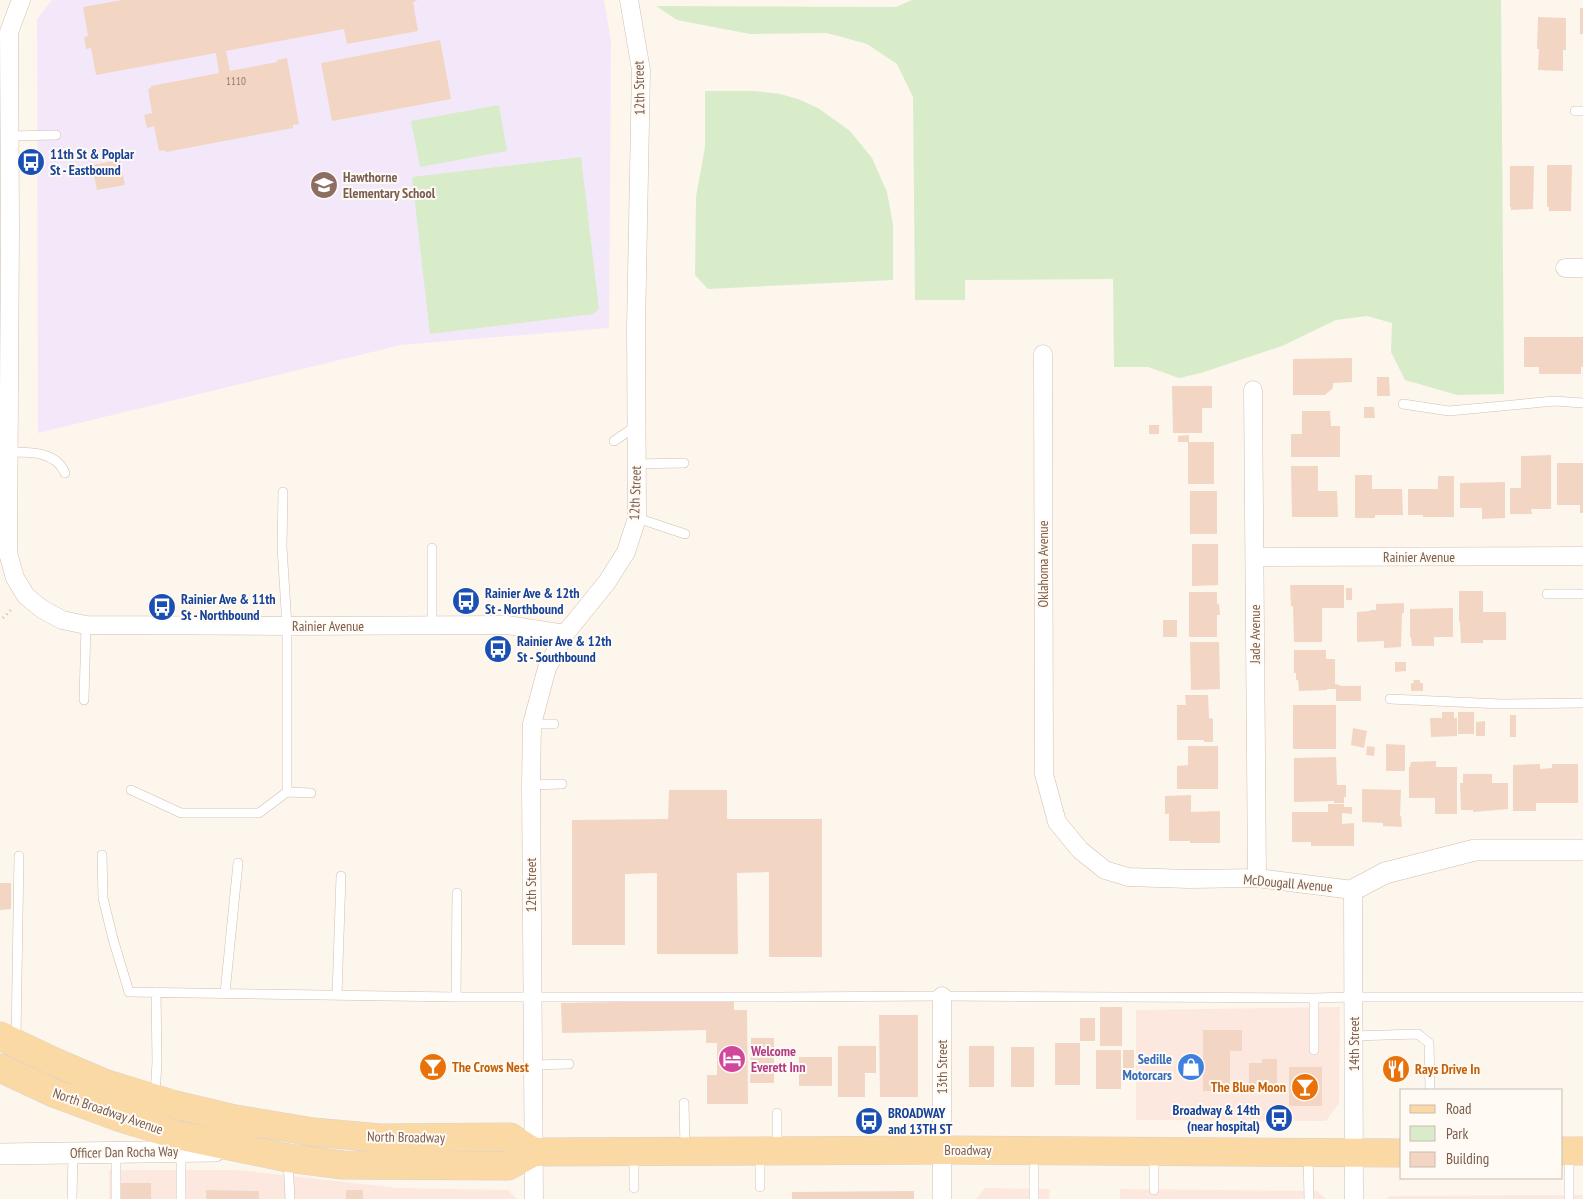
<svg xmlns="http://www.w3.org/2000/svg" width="1583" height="1199" viewBox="0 0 1583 1199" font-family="'PT Sans Narrow',sans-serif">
<rect width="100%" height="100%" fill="#fdf6ec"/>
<!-- commercial -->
<path fill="#fde8e0" d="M1340,1007L1339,1103L1326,1121L1136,1120V1010Z
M109,1170H238L398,1188L508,1190L517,1199H109Z
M985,1188L1050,1189L1049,1199H976Z
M1120,1189L1317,1191L1326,1199H1120Z
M1583,1195V1199H1387L1390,1196Z"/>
<!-- education -->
<path fill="#f3e8fa" d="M52,0H604L611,41L609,328L401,345L38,433L37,19Z"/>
<!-- green -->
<path fill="#d8ecc9" d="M912,0H1501L1504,394L1457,395L1405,380L1391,352L1392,323L1367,316L1336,320L1282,346L1201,373L1179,378L1148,367H1114L1113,279L965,280V300H915L913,97L897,64L867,44L827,33L750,34L677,20L656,6L896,7Z
M705,91H756L780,94L798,99L818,108L850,131L872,158L887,192L893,224V280L708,289L695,275L696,197L705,147Z
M499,105L507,151L420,167L411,121Z
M581,157L599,309L593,314L430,334L412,177Z"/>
<!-- building -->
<path fill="#f3d5c3" d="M122,0H418L413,2L418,31L347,44L344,29L226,51L230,71L277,62V60L287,58L299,124L293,125V128L166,152L165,150L159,151L154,126L147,128L144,115L152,113L148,89L151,88V86L219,73L216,53L96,75L91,48L86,49L84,37L88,36L83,7Z
M1580,8H1583V34H1580Z
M1538,17L1566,18V50H1563V71L1538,70L1539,49H1537Z
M440,40L451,99L332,121L321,63Z
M120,160L125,185L97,190L92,165Z
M1547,165H1572L1571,211H1549V207H1547Z
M1510,166H1534L1533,209L1511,210V207H1510Z
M1524,337H1583V367H1581V374H1539V367H1524Z
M1352,358V382L1333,383V388L1325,395H1293V359Z
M1377,377H1389L1390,396H1377Z
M1172,386H1212V408H1202V433H1173Z
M1364,407H1374L1375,418H1364Z
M1302,411H1330L1331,426H1340V457H1291V434H1302Z
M1149,425H1159V434H1149Z
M1189,435V442H1178V436Z
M1188,442H1214V484H1188Z
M1551,455V509H1531L1532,514H1510V488H1521V456Z
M1557,463H1583V513H1580V505H1557Z
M1291,466H1318V491H1337L1338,517H1292Z
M1355,475H1372V489H1402L1403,515H1375V518H1355Z
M1438,476H1454V517H1423V515H1408V489H1438Z
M1505,482V518L1482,519V508H1460V483Z
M1190,491H1217V534H1190Z
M1192,544H1218V585L1192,586Z
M1290,585H1344V608H1322V642H1294L1293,606H1291Z
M1346,588H1352V600H1346Z
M1459,591H1483V612H1506V640H1483V643H1461L1460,622H1459Z
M1189,592H1217V604H1219L1220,615H1217V637H1189Z
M1404,603V613H1402L1401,647L1384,648V641L1357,642V612L1370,611V610H1376V604Z
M1453,608V637H1434V646H1412L1411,637H1410V609Z
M1163,620H1177V637H1163Z
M1190,642H1219L1220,689L1191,690Z
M1294,650H1326V659H1335V684L1340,685V686H1361V701H1336V689H1327V690L1299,691L1298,680H1296V673H1294Z
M1395,662H1406V671L1395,672Z
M1413,680H1420V683H1423V691H1411V683H1414Z
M1185,695H1208L1209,718L1213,719V742H1204V740H1177V705H1186Z
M1293,705H1336V749H1293Z
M1442,712H1454V718H1457V736L1431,737L1430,718H1442Z
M1458,712H1474V734H1458Z
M1510,715H1516V737H1510Z
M1485,721V736H1476V722Z
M1353,728L1367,731L1364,748L1351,745Z
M1386,744L1405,745V771H1386Z
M1188,746H1218V789H1177V766L1188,765Z
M1367,746L1375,747L1374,756L1366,755Z
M1336,757L1337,785H1346V797H1344V803H1334V801L1294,802V758Z
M1436,761V767H1457V814H1435V798H1409V767H1410L1411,762Z
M1540,764V769L1552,768V764H1578V803H1536V811H1513V765Z
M1463,774H1492V783H1508V809L1473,812V810H1461L1460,783H1463Z
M1362,789L1401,790L1400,816H1401L1402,827L1383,826V823L1362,822Z
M669,790H727V819H822V957H769V872L737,873L738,954H657V873L625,874V945H572V820L668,819Z
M1191,795V812L1220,811V843H1190V841H1169V814H1165V796Z
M1328,804H1344V807H1352V814L1342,813V824L1354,823V846H1311V842H1292V812H1328Z
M0,883H11V909L0,910Z
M734,1000V1010H747L748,1104H707V1075H717V1043H706V1030L562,1033L561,1003Z
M1100,1007H1122V1046H1100Z
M879,1015H918V1097H880Z
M1080,1018H1095V1041H1080Z
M1203,1030H1242V1051H1230V1091H1203Z
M751,1038H774V1083H750Z
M1055,1043H1080V1085H1055Z
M838,1046H876V1073H865V1097H838Z
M969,1046H994V1087H969Z
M1011,1047H1034V1087H1011Z
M1096,1050H1121V1089H1096Z
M1123,1050H1134V1068H1123Z
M799,1057H832V1086H799Z
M1262,1059H1277V1089H1249V1063H1262Z
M1289,1067H1322V1106H1289Z
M121,1183H151V1199H121Z
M206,1190L259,1191V1199H206Z
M346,1190H363V1199H346Z
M914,1191V1199H792V1192Z"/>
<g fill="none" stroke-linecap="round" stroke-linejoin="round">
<!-- service casing -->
<g stroke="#d1beb0" stroke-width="10">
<path id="service" d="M1575,111H1583
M10,136L56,135
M1403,404L1449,411L1554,401L1583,403
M614,441L636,426
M9,452C29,452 56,451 65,473
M636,464L684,463
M637,518L685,534
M432,548V625
M1547,594H1583
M1390,699L1501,704L1583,703
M84,700L86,625
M532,724H554
M531,785L562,784
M131,790L181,813H259L287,792V626L282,547L283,492
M287,792L311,793
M102,855L103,898L113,939L129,992L456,997H775L942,996L1314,998L1353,997H1583
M225,993L238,863
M337,995L341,876
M456,997L457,893
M1314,998V1050
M1354,1036L1418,1034L1429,1043L1430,1090
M16,1038L19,856
M533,1065L569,1064
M155,1096L157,1062L156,992
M684,1103L685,1148
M777,1113V1148
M116,1152V1199
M181,1152V1199
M634,1154V1188
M760,1154V1187
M1034,1154V1199
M1308,1154L1309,1199
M1569,1154V1199
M1154,1155V1190
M288,1160L290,1199
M72,1199L73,1153"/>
</g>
<!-- minor casing -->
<g stroke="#d1beb0" stroke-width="19">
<path id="minor" d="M21,0L9,32L10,229L8,553L15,578L26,596L42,609L62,620L86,625L287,626L507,625L565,634
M1565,268H1583
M1043,354L1044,774L1057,822L1080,850L1105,870L1128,877L1189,879L1257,878L1353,890L1354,1199
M1253,390L1257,878
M1255,557L1583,556
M942,996V1199
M534,1199L531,785L532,724L547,668L565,634L607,582L626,552L637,518L636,327L641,70L629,0"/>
</g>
<!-- tertiary casing -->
<g stroke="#d1beb0" stroke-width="22">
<path id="tertiary" d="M1353,890L1385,873L1475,850H1583
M0,1154L215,1151"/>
</g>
<!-- primary casing -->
<g stroke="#dad1cd" stroke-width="29">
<path id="primary" d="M0,1036L55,1062L104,1083L172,1104L235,1119L313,1132L380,1138L510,1137L534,1152
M0,1068L56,1094L121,1118L177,1135L288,1158L343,1165L508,1166L534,1152L943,1150L1402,1153
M1562,1151H1583"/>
</g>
<!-- path -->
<path stroke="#d9b8a5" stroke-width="3" stroke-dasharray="1 4" stroke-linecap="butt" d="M3,618L13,608"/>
<!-- service -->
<use href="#service" stroke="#fff" stroke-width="9"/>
<!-- minor -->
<use href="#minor" stroke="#fff" stroke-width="18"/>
<!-- tertiary -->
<use href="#tertiary" stroke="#fff" stroke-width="21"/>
<!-- primary -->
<use href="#primary" stroke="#fbd9a5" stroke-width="28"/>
</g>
<!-- icons -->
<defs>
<g id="bus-disc" transform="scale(1.4375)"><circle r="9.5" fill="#1a4fb4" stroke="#fffaf3"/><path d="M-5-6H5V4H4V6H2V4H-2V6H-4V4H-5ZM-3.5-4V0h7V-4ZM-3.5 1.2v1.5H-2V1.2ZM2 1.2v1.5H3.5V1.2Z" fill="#fff"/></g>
<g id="school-disc" transform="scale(1.4375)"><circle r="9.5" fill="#8d6e63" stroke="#fffaf3"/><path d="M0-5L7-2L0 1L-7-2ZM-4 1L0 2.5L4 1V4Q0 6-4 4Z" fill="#fff"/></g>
<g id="hotel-disc" transform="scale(1.4375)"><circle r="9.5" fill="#d1479c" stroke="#fffaf3"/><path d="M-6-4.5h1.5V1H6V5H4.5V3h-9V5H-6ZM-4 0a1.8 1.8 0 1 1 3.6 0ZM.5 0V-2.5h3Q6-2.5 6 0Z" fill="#fff"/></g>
<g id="bar-disc" transform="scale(1.4375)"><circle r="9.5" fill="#e8710a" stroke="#fffaf3"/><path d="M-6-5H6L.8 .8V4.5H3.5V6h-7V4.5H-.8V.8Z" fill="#fff"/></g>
<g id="shop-disc" transform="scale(1.4375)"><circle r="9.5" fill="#3f7fe0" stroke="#fffaf3"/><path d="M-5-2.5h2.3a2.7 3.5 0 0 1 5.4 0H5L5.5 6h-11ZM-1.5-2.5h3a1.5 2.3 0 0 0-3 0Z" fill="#fff"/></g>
<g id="restaurant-disc" transform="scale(1.4375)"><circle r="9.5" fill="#e8710a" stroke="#fffaf3"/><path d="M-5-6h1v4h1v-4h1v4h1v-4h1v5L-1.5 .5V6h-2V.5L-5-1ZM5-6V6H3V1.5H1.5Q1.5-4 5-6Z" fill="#fff"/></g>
</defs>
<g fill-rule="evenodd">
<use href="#bus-disc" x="31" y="162"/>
<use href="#school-disc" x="324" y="185"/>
<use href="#bus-disc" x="466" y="601"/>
<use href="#bus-disc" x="162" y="607"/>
<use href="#bus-disc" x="498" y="649"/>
<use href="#hotel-disc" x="732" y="1059"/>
<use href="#bar-disc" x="433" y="1067"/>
<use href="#shop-disc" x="1191" y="1067"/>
<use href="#restaurant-disc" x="1396" y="1069"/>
<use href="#bar-disc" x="1305" y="1087"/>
<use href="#bus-disc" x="1279" y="1118"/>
<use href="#bus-disc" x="869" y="1121"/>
</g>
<g text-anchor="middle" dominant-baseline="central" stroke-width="4" stroke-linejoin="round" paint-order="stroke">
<!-- number labels -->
<g font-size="11" fill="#987a6a">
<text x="236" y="81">1110</text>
</g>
<!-- street labels -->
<g font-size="14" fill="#7a5c4d" stroke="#fffaf3">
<text transform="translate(639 88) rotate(-91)">12th Street</text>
<text transform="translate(635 493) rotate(-88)">12th Street</text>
<text x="1419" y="557">Rainier Avenue</text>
<text transform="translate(1043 564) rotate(-90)">Oklahoma Avenue</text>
<text x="328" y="626">Rainier Avenue</text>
<text transform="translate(1255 634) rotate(-90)">Jade Avenue</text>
<text transform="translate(1288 883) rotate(5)">McDougall Avenue</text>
<text transform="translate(531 885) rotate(-90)">12th Street</text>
<text transform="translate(1354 1044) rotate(-90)">14th Street</text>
<text transform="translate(942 1067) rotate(-90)">13th Street</text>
<text transform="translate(108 1111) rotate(19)">North Broadway Avenue</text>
<text transform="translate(406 1137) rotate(1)">North Broadway</text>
<text x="968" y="1150">Broadway</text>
<text transform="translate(124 1152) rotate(-1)">Officer Dan Rocha Way</text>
</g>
<!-- transit labels -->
<g font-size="14" font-weight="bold" fill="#164399" stroke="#fffaf3" text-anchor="start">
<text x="50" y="154">11th St &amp; Poplar<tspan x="50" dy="16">St - Eastbound</tspan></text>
<text x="485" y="593">Rainier Ave &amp; 12th<tspan x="485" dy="16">St - Northbound</tspan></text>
<text x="181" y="599">Rainier Ave &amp; 11th<tspan x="181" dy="16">St - Northbound</tspan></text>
<text x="517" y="641">Rainier Ave &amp; 12th<tspan x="517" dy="16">St - Southbound</tspan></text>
<text x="1260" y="1110" text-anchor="end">Broadway &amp; 14th<tspan x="1260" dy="16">(near hospital)</tspan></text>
<text x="888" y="1113">BROADWAY<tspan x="888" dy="16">and 13TH ST</tspan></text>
</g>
<!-- education labels -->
<g font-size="14" font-weight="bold" fill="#785e54" stroke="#fffaf3" text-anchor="start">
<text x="343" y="177">Hawthorne<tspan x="343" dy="16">Elementary School</tspan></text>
</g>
<!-- hotel labels -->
<g font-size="14" font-weight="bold" fill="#b23c85" stroke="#fffaf3" text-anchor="start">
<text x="751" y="1051">Welcome<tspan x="751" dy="16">Everett Inn</tspan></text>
</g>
<!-- shop labels -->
<g font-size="14" font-weight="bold" fill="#366cbe" stroke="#fffaf3" text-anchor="end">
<text x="1172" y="1059">Sedille<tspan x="1172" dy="16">Motorcars</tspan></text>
</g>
<!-- food labels -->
<g font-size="14" font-weight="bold" fill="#c56008" stroke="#fffaf3" text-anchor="start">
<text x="452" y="1067">The Crows Nest</text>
<text x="1415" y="1069">Rays Drive In</text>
<text x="1286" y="1087" text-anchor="end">The Blue Moon</text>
</g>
</g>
<!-- legend -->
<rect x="1400" y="1089" width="162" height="90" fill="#fffaf3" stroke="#cabbb1"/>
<rect x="1410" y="1105" width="25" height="8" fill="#fbd9a5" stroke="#cabbb1"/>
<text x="1446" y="1114" font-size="15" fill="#7a5c4d">Road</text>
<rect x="1410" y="1126" width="25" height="15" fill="#d8ecc9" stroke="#cabbb1"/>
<text x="1446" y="1139" font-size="15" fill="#7a5c4d">Park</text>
<rect x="1410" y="1152" width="25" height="15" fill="#f3d5c3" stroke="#cabbb1"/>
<text x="1446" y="1164" font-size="15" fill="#7a5c4d">Building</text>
</svg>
